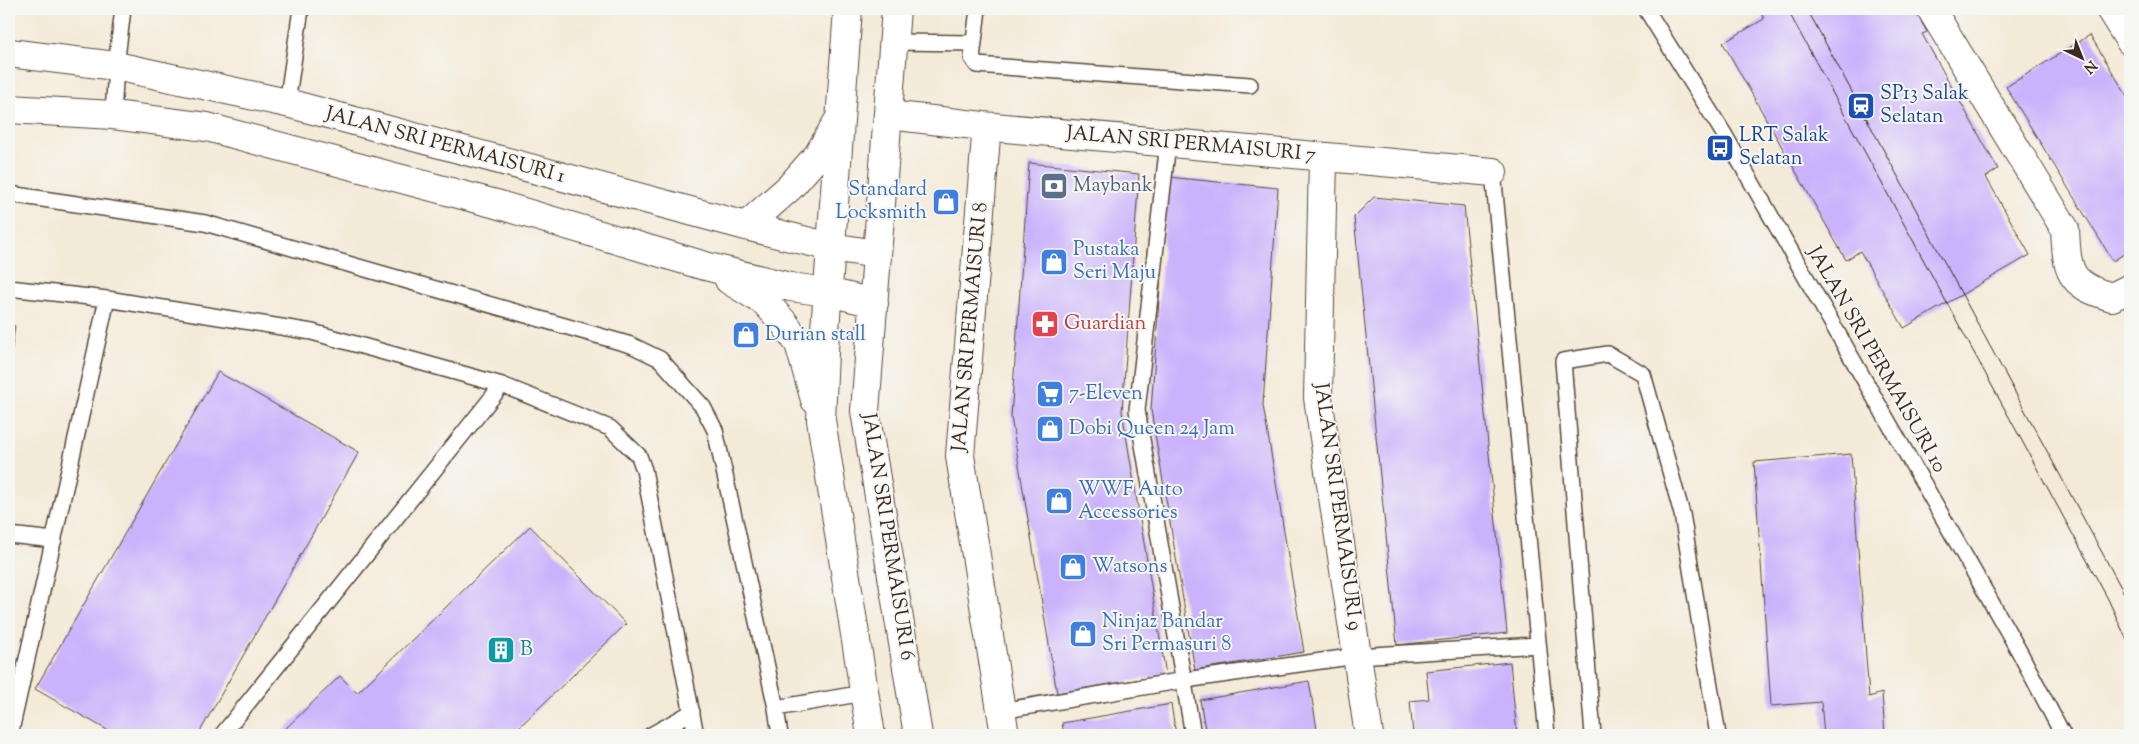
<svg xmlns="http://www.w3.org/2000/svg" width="2139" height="744" viewBox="0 0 2139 744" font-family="'Sorts Mill Goudy',serif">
<rect width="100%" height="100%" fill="#f6f6f2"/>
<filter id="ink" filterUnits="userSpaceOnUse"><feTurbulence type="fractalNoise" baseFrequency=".02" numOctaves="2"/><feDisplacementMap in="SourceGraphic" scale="10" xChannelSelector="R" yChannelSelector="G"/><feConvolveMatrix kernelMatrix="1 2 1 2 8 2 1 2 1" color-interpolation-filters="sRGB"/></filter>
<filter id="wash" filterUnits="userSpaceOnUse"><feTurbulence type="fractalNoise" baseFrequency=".0096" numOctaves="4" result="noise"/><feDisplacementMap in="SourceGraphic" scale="20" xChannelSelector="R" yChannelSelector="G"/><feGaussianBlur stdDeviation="1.12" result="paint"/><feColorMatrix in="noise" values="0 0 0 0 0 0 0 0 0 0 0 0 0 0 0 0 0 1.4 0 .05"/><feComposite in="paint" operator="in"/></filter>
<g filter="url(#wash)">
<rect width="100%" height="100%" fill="#f4ead8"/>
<g id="blocks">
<!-- building -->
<path fill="#cab3fc" d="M1759,9H1914L1927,32L1922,34L1998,169L1986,177L2030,255L1904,328L1860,251L1846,260L1723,43L1764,19Z
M2090,35L2130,101V250L2113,261L2006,87Z
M1029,163L1139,174L1122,411L1166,675L1057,693L1011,417Z
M1168,177L1278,188L1263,405L1304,652L1195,670L1151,410Z
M1374,197L1464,206L1507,633L1397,645L1354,217Z
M9,325L15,326L10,361H9Z
M218,372L359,452L198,735H116L35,689Z
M1851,454L1869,697L1882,693L1885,735H1824L1821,702L1771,706L1754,462Z
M530,526L626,624L511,735H279L340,676L357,693Z
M1510,662L1517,735H1413L1410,701L1429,699L1426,671Z
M1309,681L1318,735H1206L1200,700Z
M1171,704L1176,735H1064L1062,723Z
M1927,732L1928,735H1899V734Z"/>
</g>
</g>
<g filter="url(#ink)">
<use href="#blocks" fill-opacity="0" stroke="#57473a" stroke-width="1"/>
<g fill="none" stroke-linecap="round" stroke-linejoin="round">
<!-- service casing -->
<g stroke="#57473a" stroke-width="18">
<path id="service" d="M978,9L972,58L977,65L1250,85
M1646,9L1724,134L2019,651L2063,735
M894,42L974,43
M287,103L301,9
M113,115L116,66L123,9
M1168,143L1137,410L1193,735
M1493,172L1547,735
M9,194L205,223L631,345L660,359L703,407L715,430L776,708L780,735
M9,288L107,299L312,332L502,385L610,428L639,456L644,470L696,735
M9,535L54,540
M776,708L864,693
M1001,711L1185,680L1357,656L1538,645
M10,735L107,299
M222,735L502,385
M651,735L692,712
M1593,735L1563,361L1608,354L1643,374L1682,514L1718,735"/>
</g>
<!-- minor casing -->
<g stroke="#57473a" stroke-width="30">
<path id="minor" d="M1931,9L2065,229C2067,271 2068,285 2112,297L2130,288
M889,115L983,126L1493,172
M983,126L986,137L960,456L1005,735
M1323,157L1318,398L1369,735"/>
</g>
<!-- tertiary casing -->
<g stroke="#57473a" stroke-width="30">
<path id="tertiary" d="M848,9L825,330L821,420L871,735
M896,9L865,411L918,735
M2110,9L2130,41
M9,53L116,66L287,103L746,226L831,247L877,254
M9,109L113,115L207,127L496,204L705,266L790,287L828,292L874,303
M746,226L790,187L818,155L838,121
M729,280L765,302L785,324L799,344L815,400"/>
</g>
<!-- service -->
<use href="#service" stroke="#fff" stroke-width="15"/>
<!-- minor -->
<use href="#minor" stroke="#fff" stroke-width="28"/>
<!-- tertiary -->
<use href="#tertiary" stroke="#fff" stroke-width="28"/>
<!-- tram -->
<path stroke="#3b2a1e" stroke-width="1" d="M1787,9L2108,599L2130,647
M1807,9L2130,604"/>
</g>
</g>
<!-- icons -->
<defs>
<g id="station-square" transform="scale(1.4375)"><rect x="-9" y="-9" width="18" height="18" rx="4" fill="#1a4fb4" stroke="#f6f6f2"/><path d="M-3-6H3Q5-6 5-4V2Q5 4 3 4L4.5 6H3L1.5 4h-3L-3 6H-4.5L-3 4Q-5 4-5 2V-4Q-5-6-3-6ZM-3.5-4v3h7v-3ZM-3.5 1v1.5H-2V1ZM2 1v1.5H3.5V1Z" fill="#fff"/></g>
<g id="bus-square" transform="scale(1.4375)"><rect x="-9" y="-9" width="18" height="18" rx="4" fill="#1a4fb4" stroke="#f6f6f2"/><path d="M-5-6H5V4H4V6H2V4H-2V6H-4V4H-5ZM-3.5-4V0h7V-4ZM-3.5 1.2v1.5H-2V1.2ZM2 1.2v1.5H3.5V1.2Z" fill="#fff"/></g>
<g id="bank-square" transform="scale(1.4375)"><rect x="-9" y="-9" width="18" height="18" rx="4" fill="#5c6f8a" stroke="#f6f6f2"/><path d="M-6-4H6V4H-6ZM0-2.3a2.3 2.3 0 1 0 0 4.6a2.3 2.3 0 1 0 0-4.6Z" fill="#fff"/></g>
<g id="shop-square" transform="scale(1.4375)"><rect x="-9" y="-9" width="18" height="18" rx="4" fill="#3f7fe0" stroke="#f6f6f2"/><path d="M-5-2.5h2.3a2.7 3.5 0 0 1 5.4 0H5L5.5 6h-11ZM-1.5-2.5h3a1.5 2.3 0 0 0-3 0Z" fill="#fff"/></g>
<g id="pharmacy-square" transform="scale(1.4375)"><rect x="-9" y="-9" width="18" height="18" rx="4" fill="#e0444e" stroke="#f6f6f2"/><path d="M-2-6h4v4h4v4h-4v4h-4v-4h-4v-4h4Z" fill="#fff"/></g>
<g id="supermarket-square" transform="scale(1.4375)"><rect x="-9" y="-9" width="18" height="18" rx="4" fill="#3f7fe0" stroke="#f6f6f2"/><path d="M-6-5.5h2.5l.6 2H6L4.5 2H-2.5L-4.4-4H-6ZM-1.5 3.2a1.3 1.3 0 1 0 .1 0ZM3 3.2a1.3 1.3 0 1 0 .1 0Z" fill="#fff"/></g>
<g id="building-square" transform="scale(1.4375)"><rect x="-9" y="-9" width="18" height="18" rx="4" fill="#0f9aa8" stroke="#f6f6f2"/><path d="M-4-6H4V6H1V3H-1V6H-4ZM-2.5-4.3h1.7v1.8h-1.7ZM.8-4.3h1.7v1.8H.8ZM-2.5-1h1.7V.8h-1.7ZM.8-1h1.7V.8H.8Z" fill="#fff"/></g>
</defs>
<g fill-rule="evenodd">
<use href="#station-square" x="1861" y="106"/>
<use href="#bus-square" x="1720" y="148"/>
<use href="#bank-square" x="1054" y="186"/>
<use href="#shop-square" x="946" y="202"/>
<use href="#shop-square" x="1054" y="262"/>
<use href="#pharmacy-square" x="1045" y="324"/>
<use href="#shop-square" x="746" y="335"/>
<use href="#supermarket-square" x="1050" y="394"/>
<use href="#shop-square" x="1050" y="429"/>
<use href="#shop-square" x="1059" y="501"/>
<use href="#shop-square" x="1073" y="567"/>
<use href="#shop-square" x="1083" y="634"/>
<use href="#building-square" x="501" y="650"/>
</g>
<g text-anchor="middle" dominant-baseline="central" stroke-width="4" stroke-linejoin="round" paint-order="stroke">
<!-- transit labels -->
<g font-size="20" fill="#164399" stroke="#f6f6f2" text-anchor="start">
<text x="1880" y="94">SP13 Salak<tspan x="1880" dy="23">Selatan</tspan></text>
<text x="1739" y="136">LRT Salak<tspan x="1739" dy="23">Selatan</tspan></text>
</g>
<!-- street labels -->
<g font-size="20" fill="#3b2a1e" stroke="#f6f6f2">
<text transform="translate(1191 145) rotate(5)">JALAN SRI PERMAISURI 7</text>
<text transform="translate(445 146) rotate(15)">JALAN SRI PERMAISURI 1</text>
<text transform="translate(971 327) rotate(-85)">JALAN SRI PERMAISURI 8</text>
<text transform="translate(1876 360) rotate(60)">JALAN SRI PERMAISURI 10</text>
<text transform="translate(1337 507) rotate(82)">JALAN SRI PERMAISURI 9</text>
<text transform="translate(887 537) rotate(81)">JALAN SRI PERMAISURI 6</text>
</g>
<!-- service labels -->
<g font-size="20" fill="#4e5e75" stroke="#f6f6f2" text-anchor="start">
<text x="1073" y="186">Maybank</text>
</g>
<!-- shop labels -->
<g font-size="20" fill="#366cbe" stroke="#f6f6f2" text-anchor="start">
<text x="927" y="190" text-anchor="end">Standard<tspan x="927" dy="23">Locksmith</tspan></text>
<text x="1073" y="250">Pustaka<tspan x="1073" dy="23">Seri Maju</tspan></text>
<text x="765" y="335">Durian stall</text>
<text x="1069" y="394">7-Eleven</text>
<text x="1069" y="429">Dobi Queen 24 Jam</text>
<text x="1078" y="490">WWF Auto<tspan x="1078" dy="23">Accessories</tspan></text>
<text x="1092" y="567">Watsons</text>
<text x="1102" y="622">Ninjaz Bandar<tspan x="1102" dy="23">Sri Permasuri 8</tspan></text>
</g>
<!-- health labels -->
<g font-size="20" fill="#be3a42" stroke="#f6f6f2" text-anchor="start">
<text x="1064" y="324">Guardian</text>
</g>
<!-- culture labels -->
<g font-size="20" fill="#0d838f" stroke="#f6f6f2" text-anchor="start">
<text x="520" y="650">B</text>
</g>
</g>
<!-- margin -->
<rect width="2139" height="744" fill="none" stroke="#f6f6f2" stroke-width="30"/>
<!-- north arrow -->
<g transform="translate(2082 58) rotate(137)" stroke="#f6f6f2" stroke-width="4" paint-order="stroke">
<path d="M0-4L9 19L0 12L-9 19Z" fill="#3b2a1e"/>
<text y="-8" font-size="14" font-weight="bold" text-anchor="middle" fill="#3b2a1e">N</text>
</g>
</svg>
